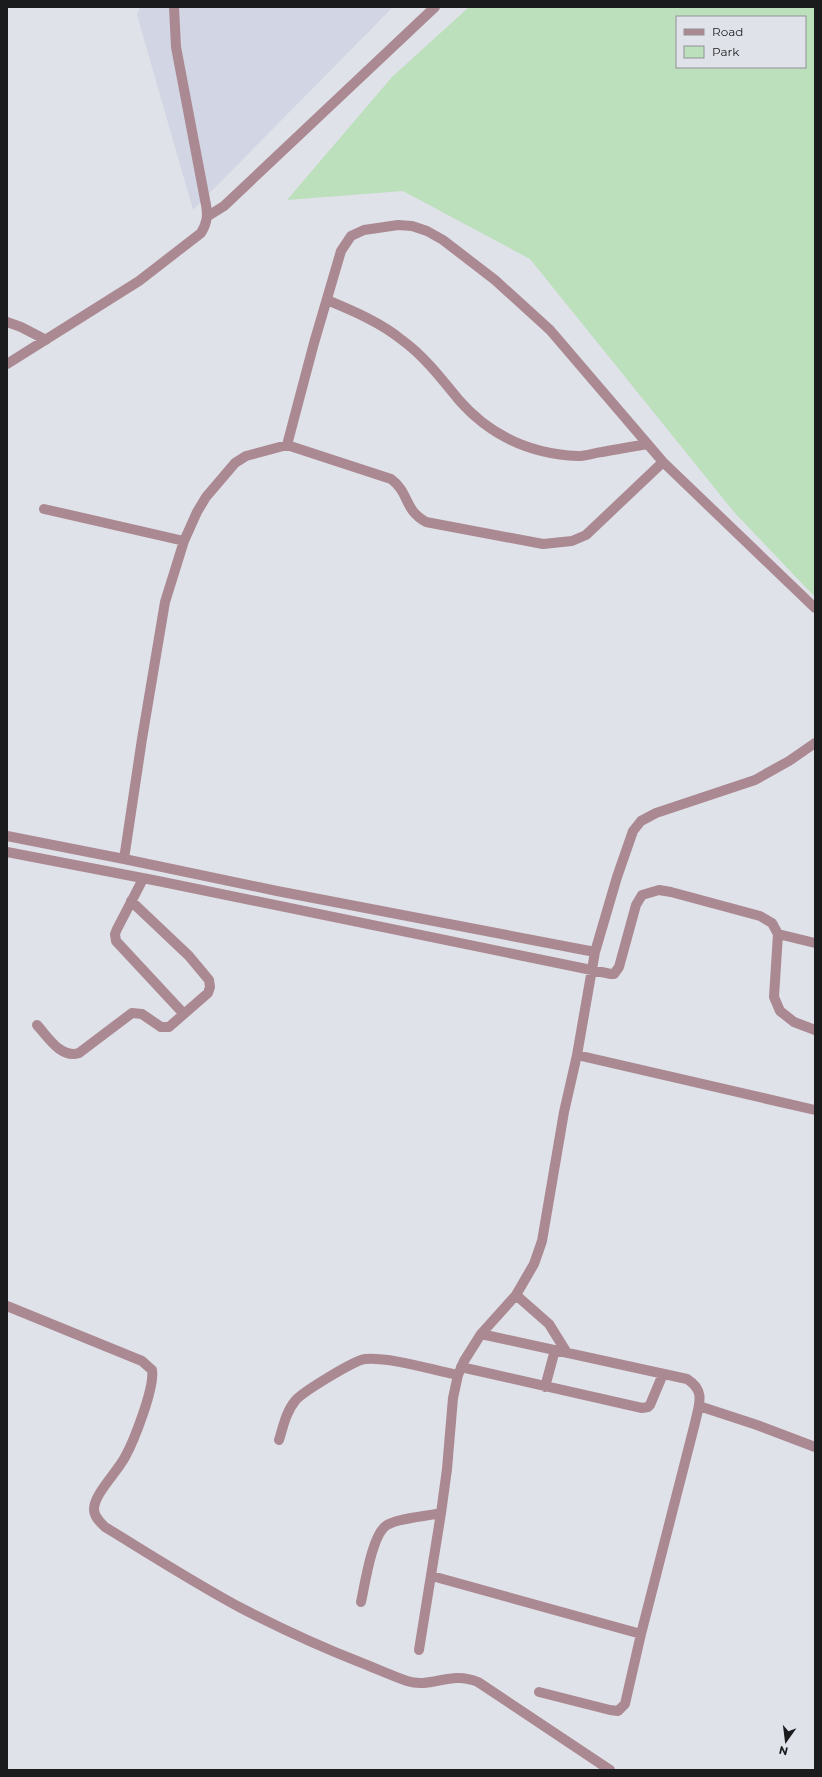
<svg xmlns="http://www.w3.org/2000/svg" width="822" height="1777" viewBox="0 0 822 1777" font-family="Montserrat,sans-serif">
<rect width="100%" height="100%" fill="#e0e2e9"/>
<!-- built -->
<path fill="#d2d5e3" d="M140,7H393L193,210L137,15Z"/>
<!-- green -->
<path fill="#bcdfbc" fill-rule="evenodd" d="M469,7H815V597L734,512L530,259L403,191L287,200L392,77ZM677,17H805V67H677Z"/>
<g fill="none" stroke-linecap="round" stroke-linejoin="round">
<!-- minor -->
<path stroke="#ab8992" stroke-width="10" d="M208,216L224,206L435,7
M327,300C353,311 380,322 402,340C424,356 441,378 458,399C490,436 529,454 578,456C586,456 594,453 602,452C617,449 632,447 647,444
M7,322L21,327L46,340
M7,364L139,281L201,233C207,223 208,216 206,205L176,47L174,7
M287,445L314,343L341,251L351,236L364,230L398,225L412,226L427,231L443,240L495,280L550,330L663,462L815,608
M44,509L184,541
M7,836L124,859L277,891L595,952
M7,852L158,881L611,974H614L619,967L636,905L642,895L659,890L671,892L760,916L772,923L778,934L774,997L780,1011L794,1022L815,1030
M124,859L142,739L165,602L184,541L197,512L206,497L235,463L246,456L287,445L391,479C410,493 403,509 426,522L543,544L572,541L586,535L663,462
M143,879L117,929L115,934L116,941L183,1013
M778,934L815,943
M37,1025C48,1037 61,1059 79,1053L132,1013L142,1014L161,1027H169L208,993L210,987L209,980L189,956L131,901
M577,1055L815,1110
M516,1295L549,1324L567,1353
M7,1306L142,1361L152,1370C155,1387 134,1441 125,1457C118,1471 94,1494 94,1509C94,1517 100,1522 105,1527C151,1555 196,1584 243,1609C282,1629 321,1647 362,1663C377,1669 392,1676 407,1681C432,1689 450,1670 478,1682L610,1770
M481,1334L687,1379C706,1391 699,1404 695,1423L641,1634L625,1704L618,1711L610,1710L539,1692
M461,1367L642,1408L648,1407L650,1405L663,1374
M545,1387L555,1350
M699,1406L757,1425L815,1447
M279,1440C283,1427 286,1412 295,1401C302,1392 355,1360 365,1359C391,1357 432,1370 458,1375
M432,1576L641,1634
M361,1602C365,1584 372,1534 387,1525C398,1518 428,1516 441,1513
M419,1650L441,1513L447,1469L453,1398L458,1375L464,1361L481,1334L516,1295L534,1264L542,1241L564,1112L577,1055L595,952L617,877L633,831L641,821L656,813L755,780L789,761L815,743"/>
</g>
<!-- border -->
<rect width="822" height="1777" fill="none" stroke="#1a1b1d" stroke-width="16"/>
<!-- legend -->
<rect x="676" y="16" width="130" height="52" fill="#e0e2e9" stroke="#919297"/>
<rect x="684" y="29" width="20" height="6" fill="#ab8992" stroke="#919297"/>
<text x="712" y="36" font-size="12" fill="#1a1b1d">Road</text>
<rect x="684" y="46" width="20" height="12" fill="#bcdfbc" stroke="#919297"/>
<text x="712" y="56" font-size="12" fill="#1a1b1d">Park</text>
<!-- north arrow -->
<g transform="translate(786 1741) rotate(194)" stroke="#e0e2e9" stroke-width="3" paint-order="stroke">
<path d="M0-3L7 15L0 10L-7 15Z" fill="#1a1b1d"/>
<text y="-6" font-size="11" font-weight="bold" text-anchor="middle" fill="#1a1b1d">N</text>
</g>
</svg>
